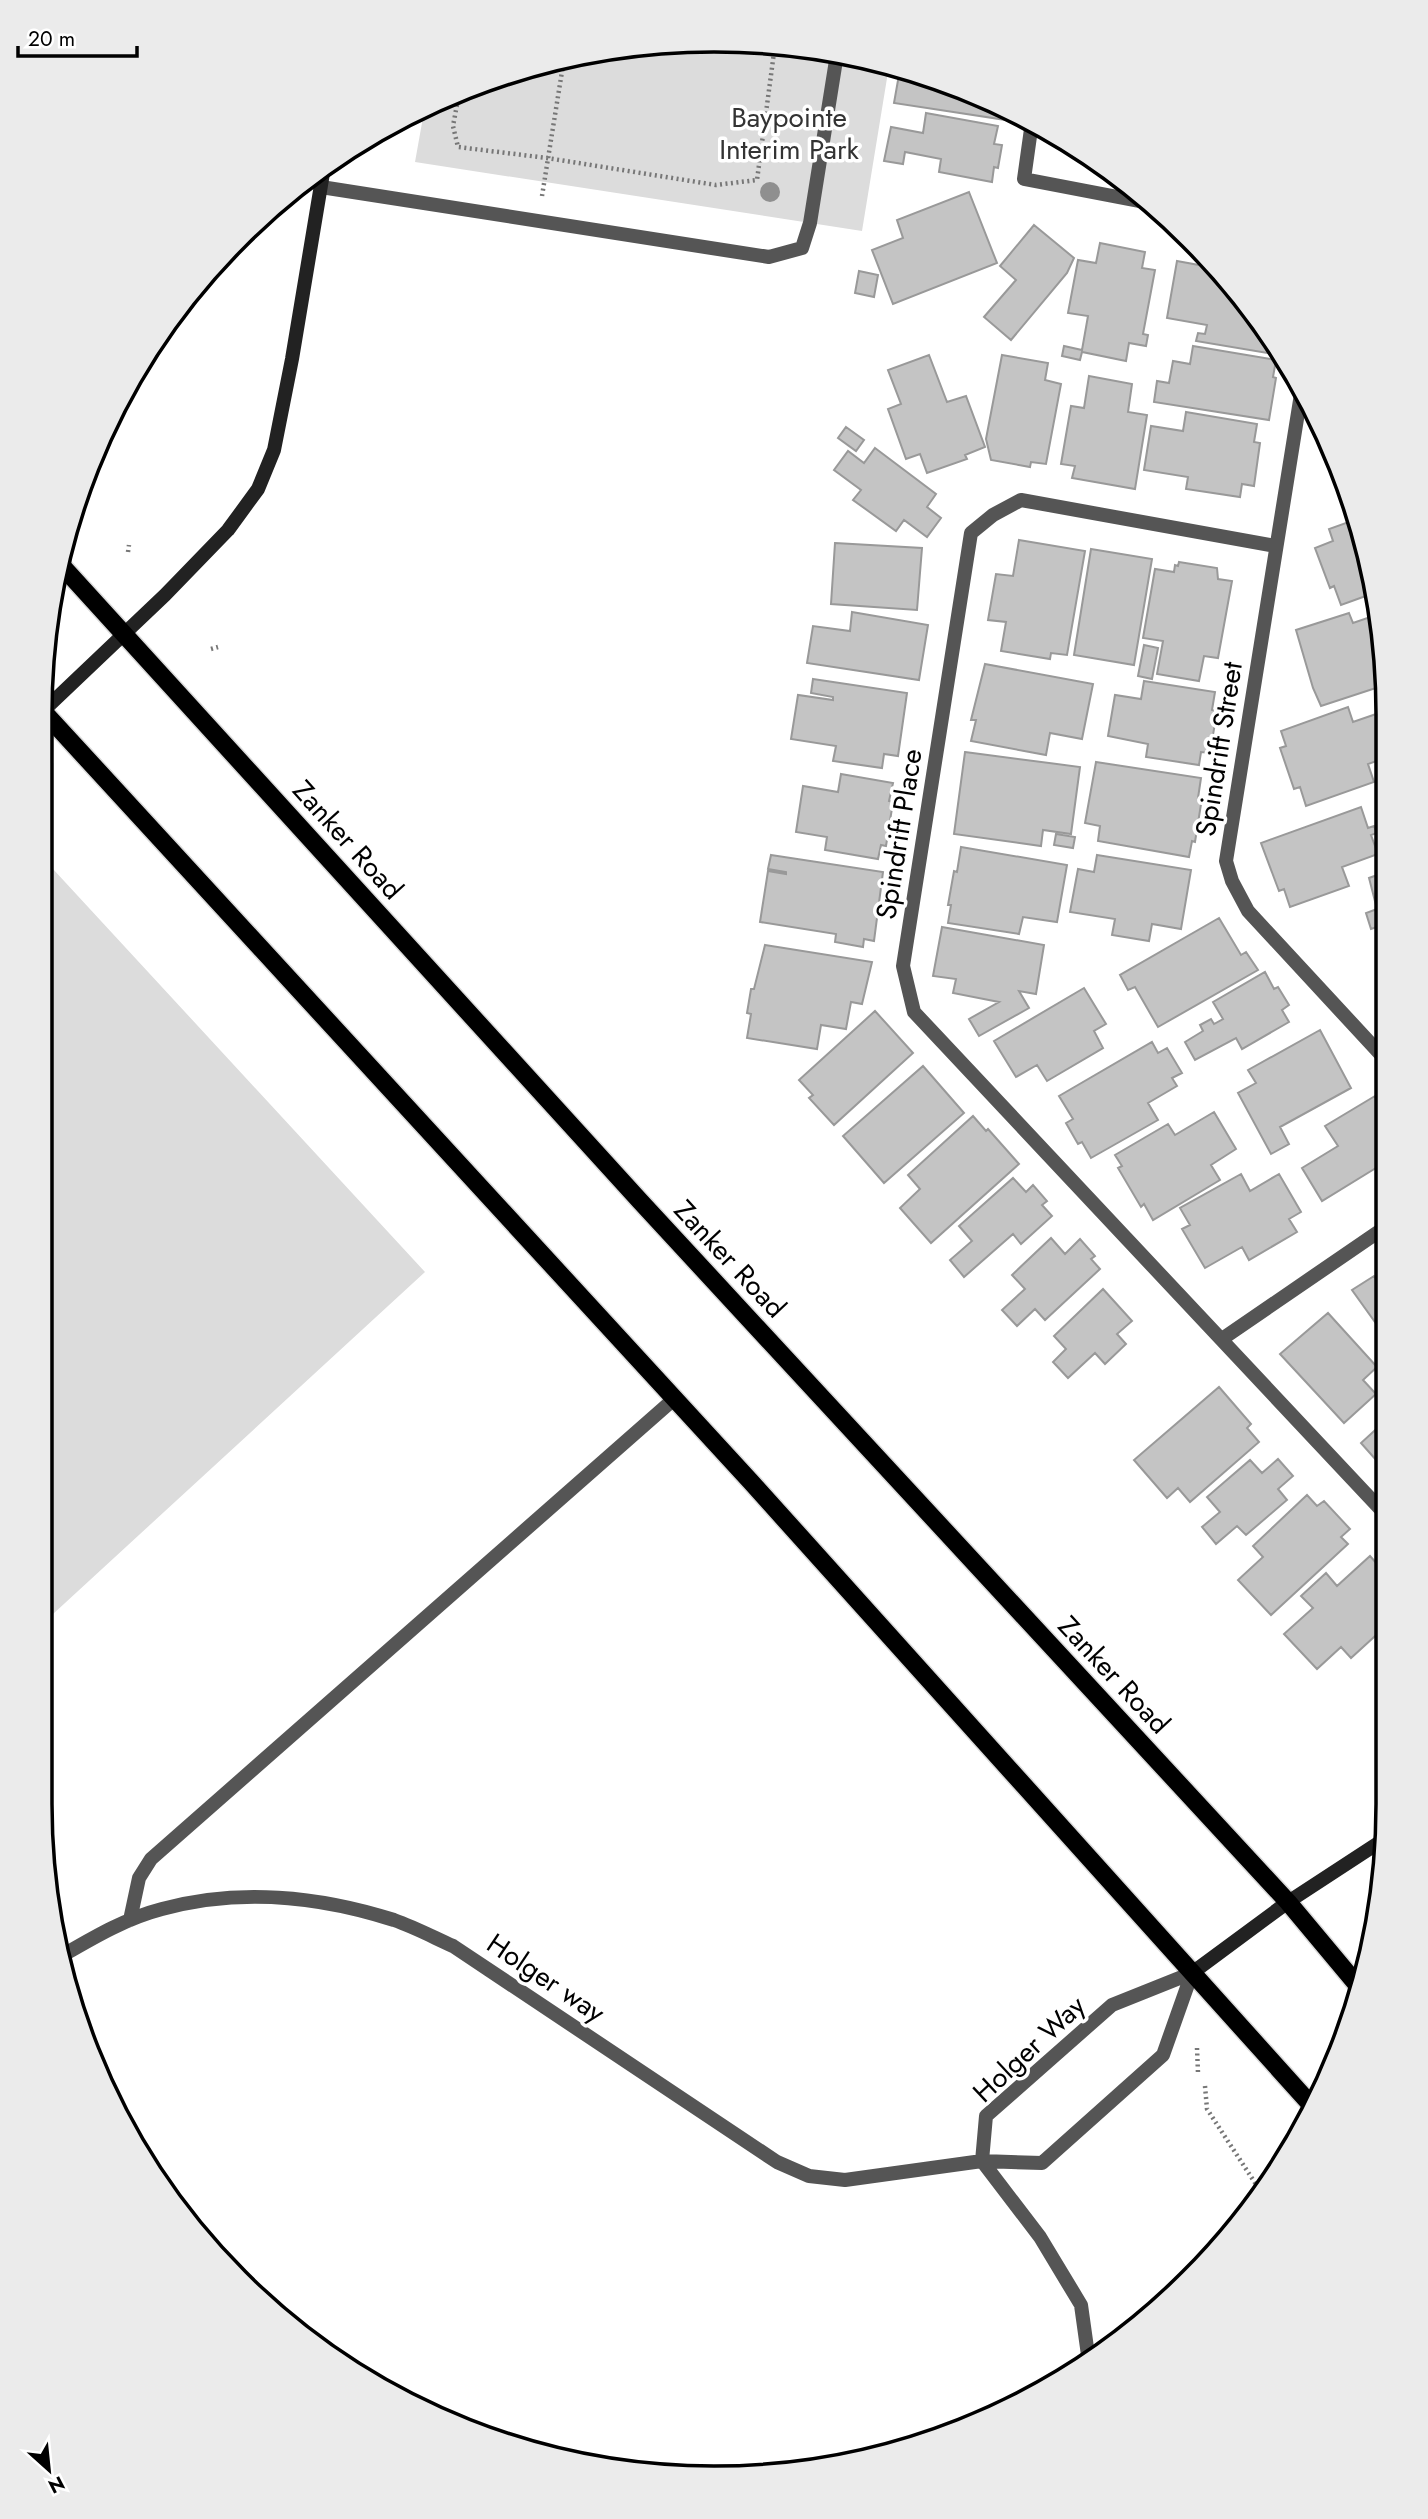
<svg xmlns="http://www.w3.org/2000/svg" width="1428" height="2519" viewBox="0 0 1428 2519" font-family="Jost,sans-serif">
<rect width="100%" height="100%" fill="#fff"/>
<!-- green -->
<path fill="#dcdcdc" d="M670,42L802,46L889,66L862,231L415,162L425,106L540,63Z
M41,856L425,1272L40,1626Z"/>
<!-- building -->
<path fill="#c4c4c4" stroke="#999" stroke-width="2" d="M900,69L931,76L1008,111L1006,120L894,103Z
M926,113L998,126L994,144L1002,145L998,168L994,167L992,182L939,172L941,159L905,152L903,164L884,161L891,127L923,133Z
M969,192L997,263L893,304L872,250L903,238L897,220Z
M1034,225L1074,258L1067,273L1011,340L984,317L1016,280L1000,266Z
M1100,243L1145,252L1142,268L1155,270L1143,334L1148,335L1146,346L1129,343L1126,361L1082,352L1080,360L1062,356L1064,346L1082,350L1088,316L1068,313L1078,260L1096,263Z
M1177,261L1215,268L1274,340V354L1196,341L1198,333L1205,334L1207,325L1167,318Z
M859,271L878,275L874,297L855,293Z
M1193,346L1276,360L1273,377L1276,378L1269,420L1154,402L1157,381L1169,383L1173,361L1190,364Z
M929,355L947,402L966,396L985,447L965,455L967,459L927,473L920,454L906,459L888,409L901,404L888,370Z
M1002,355L1048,363L1045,380L1061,384L1046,464L1031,462L1030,467L991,460L986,439Z
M1089,376L1132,384L1128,412L1147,415L1135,489L1072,478L1075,466L1061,464L1071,406L1084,408Z
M1186,412L1257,424L1254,442L1260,443L1254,486L1242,484L1240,497L1186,489L1188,477L1144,470L1151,426L1183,431Z
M846,427L864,440L856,451L838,438Z
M875,448L936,494L927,507L941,518L927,537L904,520L896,531L853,500L861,490L834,470L848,451L864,463Z
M1357,519L1374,593L1341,605L1334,586L1330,588L1315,548L1333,541L1329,529Z
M1019,540L1085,551L1067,655L1051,653L1050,659L1001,651L1006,622L988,620L996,574L1013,576Z
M835,543L922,548L917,610L831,604Z
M1091,549L1152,559L1134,665L1074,655Z
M1179,562L1217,568L1218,579L1232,581L1218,658L1204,656L1199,681L1157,674L1163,641L1143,638L1155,569L1174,572L1175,565L1178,566Z
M852,612L928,625L919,680L807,663L813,626L850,631Z
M1349,613L1353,623L1379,614L1382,626V686L1321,706L1313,688L1296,630Z
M1144,645L1158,648L1152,679L1138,676Z
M985,664L1093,684L1082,739L1050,733L1046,755L971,741L976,720H971Z
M813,679L907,693L898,756L884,754L882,768L833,761L836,746L791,739L798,695L833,700V697L811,693Z
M1144,681L1215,692L1212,710L1217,711L1210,753L1201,752L1199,765L1146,757L1148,744L1108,736L1115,695L1141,699Z
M1348,707L1353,722L1382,712V759L1368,764L1374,782L1306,806L1300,787L1294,789L1280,748L1286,746L1281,731Z
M965,752L1080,767L1071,834L1043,830L1041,846L954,834Z
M1096,762L1201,778L1198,798H1202L1195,842L1192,841L1189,857L1098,841L1100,826L1085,823Z
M841,774L893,783L889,801L893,802L886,846L881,845L878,859L825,850L827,837L796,832L803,786L838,792Z
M1361,807L1368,828L1374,826L1377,833L1371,835L1378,854L1342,867L1349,886L1290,907L1284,889L1279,891L1261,843Z
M1056,834L1075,837L1073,848L1054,845Z
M961,847L1067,865L1057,922L1023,917L1019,934L948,923L951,905H948L954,871L957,872Z
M771,855L883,872L874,941L864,939L863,947L835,942L836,934L760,922L768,871L786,874V872L768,869Z
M1097,855L1191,870L1181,929L1152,924L1149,941L1112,935L1115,919L1070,912L1078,869L1094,872Z
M1383,873V925L1371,929L1366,913L1377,909L1369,878Z
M1219,918L1241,955L1246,952L1258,970L1158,1027L1135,987L1128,990L1120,975Z
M942,927L1044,945L1036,994L1019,991L1029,1008L979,1036L969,1019L999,1002L953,993L956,979L933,976Z
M765,945L872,962L862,1004L851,1002L846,1029L821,1025L817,1049L747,1038L751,1014L747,1013L751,989H754Z
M1265,972L1274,989L1278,987L1289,1005L1282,1010L1289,1022L1242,1049L1236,1038L1195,1060L1185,1042L1203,1031L1200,1025L1211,1019L1214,1024L1223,1019L1213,1002Z
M1084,988L1106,1024L1094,1031L1103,1048L1047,1081L1037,1065L1016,1077L994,1041Z
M875,1011L913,1053L834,1125L809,1098L813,1095L799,1080Z
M1320,1030L1351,1088L1280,1127L1289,1144L1271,1154L1238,1093L1256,1083L1248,1070Z
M1152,1042L1158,1053L1167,1048L1182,1073L1172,1078L1177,1086L1148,1103L1158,1120L1091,1158L1082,1142L1078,1144L1066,1123L1073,1119L1059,1096Z
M923,1066L964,1113L884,1183L843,1136Z
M1375,1096L1384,1110V1163L1322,1201L1302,1168L1338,1146L1325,1126Z
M1214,1112L1236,1149L1211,1165L1220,1180L1153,1220L1144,1204L1141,1207L1118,1168L1122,1166L1115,1155L1168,1124L1175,1135Z
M973,1116L986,1131L988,1129L1019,1164L931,1243L900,1208L920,1189L908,1175Z
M1241,1174L1250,1191L1279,1174L1301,1212L1289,1219L1297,1232L1249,1260L1242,1247L1205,1268L1182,1229L1190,1225L1180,1208Z
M1013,1178L1026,1192L1033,1185L1047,1201L1042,1205L1052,1216L1021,1244L1013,1234L964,1277L950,1260L972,1241L959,1226Z
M1051,1238L1065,1254L1080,1239L1095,1256L1091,1259L1100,1269L1045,1320L1035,1309L1017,1326L1002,1310L1025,1289L1012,1275Z
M1374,1276L1384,1290L1385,1336L1352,1290Z
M1103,1289L1132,1321L1117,1334L1126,1344L1105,1364L1095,1353L1068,1378L1053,1362L1066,1349L1054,1336Z
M1328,1313L1377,1367L1363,1380L1376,1394L1344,1423L1280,1354Z
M1219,1387L1251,1424L1247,1428L1259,1442L1190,1502L1178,1488L1167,1498L1134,1460Z
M1385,1421V1470L1361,1443Z
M1278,1459L1293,1476L1278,1489L1287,1500L1246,1535L1237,1526L1216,1544L1202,1527L1220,1512L1207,1497L1250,1460L1262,1473Z
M1307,1495L1317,1506L1324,1501L1350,1529L1341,1537L1348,1544L1271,1615L1238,1580L1263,1557L1253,1546Z
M1370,1556L1385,1573L1386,1626L1351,1658L1341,1647L1317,1669L1284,1634L1313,1608L1301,1596L1326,1573L1337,1586Z"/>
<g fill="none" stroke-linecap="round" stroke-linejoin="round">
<!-- primary casing -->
<g stroke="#dbdbdb" stroke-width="21">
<path id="primary" d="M62,566L640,1201L1288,1902L1359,1987
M42,710L752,1483L1313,2107"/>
</g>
<!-- path -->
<path stroke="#777" stroke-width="4.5" stroke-dasharray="2 3.5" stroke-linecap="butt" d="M459,94L453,126L458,147L547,158L716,185L757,180L775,45
M542,196L564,59
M128,552L129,545
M211,649L218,647
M1197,2048L1198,2073
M1205,2086L1207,2109L1259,2189"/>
<!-- lane -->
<path stroke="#555" stroke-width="14" d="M1032,122L1024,179L1144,202
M321,187L769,257L802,248L810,223L837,54
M1301,394L1226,861L1232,881L1248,911L1384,1058
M1275,546L1021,500L993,515L971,533L903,966L914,1012L1385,1514
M1222,1339L1384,1228
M130,1920L139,1878L151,1859L674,1399
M65,1954C96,1936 127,1918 162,1909C238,1888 319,1896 394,1920C414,1927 433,1937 453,1946L777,2162L809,2176L845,2180L982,2161L1042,2163L1163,2055L1192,1973
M982,2161L986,2116L1112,2005L1192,1973
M982,2161L1040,2237L1081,2305L1088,2355"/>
<!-- secondary -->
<path stroke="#222" stroke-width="14" d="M43,711L165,595L228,530L258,489L274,450L292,359L324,167
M1192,1973L1288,1902L1386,1838"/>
<!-- primary -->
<use href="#primary" stroke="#000" stroke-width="18"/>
</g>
<!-- trees -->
<circle fill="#8f8f8f" cx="770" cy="192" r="10"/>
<g text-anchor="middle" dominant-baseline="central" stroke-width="7" stroke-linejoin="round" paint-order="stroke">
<!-- park labels -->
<g font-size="28" fill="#333" stroke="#fff">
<text x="789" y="117">Baypointe<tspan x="789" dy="32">Interim Park</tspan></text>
</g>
<!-- street labels -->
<g font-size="28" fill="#000" stroke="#fff">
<text transform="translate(1219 749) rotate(-81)">Spindrift Street</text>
<text transform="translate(899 834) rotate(-81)">Spindrift Place</text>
<text transform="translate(348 840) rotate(48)">Zanker Road</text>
<text transform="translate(730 1259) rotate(47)">Zanker Road</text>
<text transform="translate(1114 1675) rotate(47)">Zanker Road</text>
<text transform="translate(546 1978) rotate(34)">Holger way</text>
<text transform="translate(1029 2049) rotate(-43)">Holger Way</text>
</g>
</g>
<!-- crop -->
<path d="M0 0H1428V2519H0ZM714 52H714A662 662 0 0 1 1376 714V1804A662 662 0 0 1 714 2466H714A662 662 0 0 1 52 1804V714A662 662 0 0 1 714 52Z" fill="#ebebeb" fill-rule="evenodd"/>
<path fill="none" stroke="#000" stroke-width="3.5" d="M714 52H714A662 662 0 0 1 1376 714V1804A662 662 0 0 1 714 2466H714A662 662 0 0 1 52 1804V714A662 662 0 0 1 714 52Z"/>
<!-- north arrow -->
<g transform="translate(49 2470) rotate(153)" stroke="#ffffff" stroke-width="5" paint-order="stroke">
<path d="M0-5L12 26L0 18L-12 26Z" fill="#000000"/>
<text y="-10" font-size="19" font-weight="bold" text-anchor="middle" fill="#000000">N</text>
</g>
<!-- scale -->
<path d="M18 46v10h119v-10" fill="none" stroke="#000000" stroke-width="3.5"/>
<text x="28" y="46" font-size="21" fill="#000000" stroke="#ffffff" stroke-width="5" paint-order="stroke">20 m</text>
</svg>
